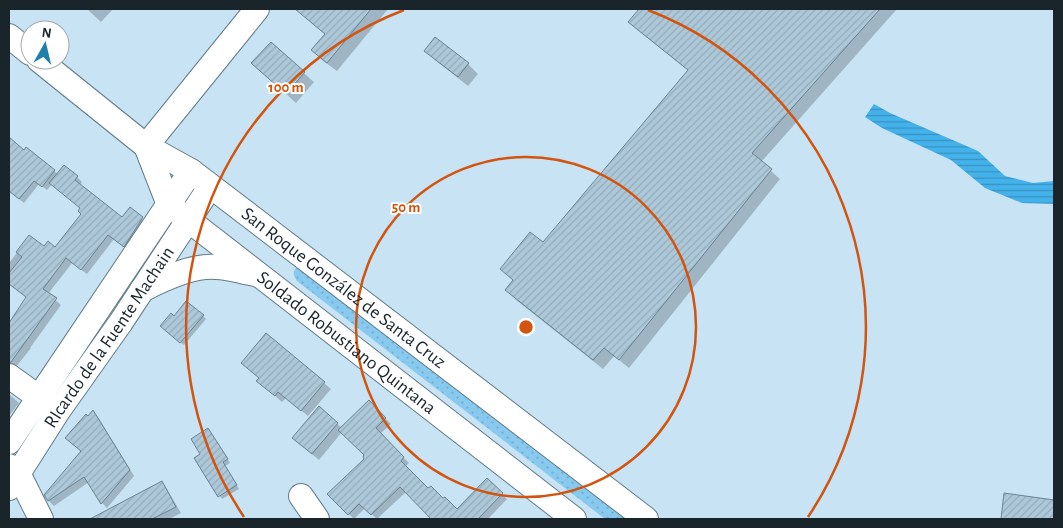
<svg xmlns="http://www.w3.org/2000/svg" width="1063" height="528" viewBox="0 0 1063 528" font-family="'Alegreya Sans',sans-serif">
<defs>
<pattern id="grass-dots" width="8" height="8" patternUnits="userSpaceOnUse" patternTransform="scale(1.25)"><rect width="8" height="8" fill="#88c9ef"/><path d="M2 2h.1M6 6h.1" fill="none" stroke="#75accd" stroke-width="1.8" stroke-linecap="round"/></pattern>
<pattern id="water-rules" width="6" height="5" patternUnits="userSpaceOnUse" patternTransform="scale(1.25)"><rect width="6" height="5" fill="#44b2ea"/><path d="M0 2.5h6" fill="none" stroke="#3891be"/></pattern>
<pattern id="building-hatch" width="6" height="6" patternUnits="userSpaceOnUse" patternTransform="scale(1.25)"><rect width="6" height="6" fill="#adc8d9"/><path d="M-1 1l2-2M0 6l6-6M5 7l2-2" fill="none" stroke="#94acba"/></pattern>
</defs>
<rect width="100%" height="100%" fill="#c7e3f4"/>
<!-- grass -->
<path fill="url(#grass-dots)" d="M166,229L168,231L120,303H116Z
M301,267L634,519H605L297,281C294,276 292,273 296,268Z"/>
<!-- water -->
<path fill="url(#water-rules)" d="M874,104L890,113L978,151L1005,176L1033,183L1054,181V204L1022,203L985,188L951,160L882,128L865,117Z"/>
<!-- shadow -->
<path fill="#0003" d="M87,9H113L101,22Z
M297,9H388L337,71L322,60L313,50L326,35Z
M641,9H897L761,162L780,179L629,368L614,356L603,369L516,300L507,290L514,281L501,269L544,244L689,71L639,31L630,22Z
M436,39L468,64L478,74L468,86L435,60L426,51Z
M271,44L314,82L296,103L262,72Z
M9,139L25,151L26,149L58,174L77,177L82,182L80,185L122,219L130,209L148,224L129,251L114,239L87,274L72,263L48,294L61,305L30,348H31L16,367L9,368V325L27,298L9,283V263L29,237L44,248L55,249L82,214V209L52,184L47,190L39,184L24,203L9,191V174L15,166L9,161Z
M203,316L206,319L184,345L164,329L175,317Z
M266,335L331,389L308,416L286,398L282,402L265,387L260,379Z
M9,394L19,403L9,416Z
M369,402L391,424L380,434L409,463L405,467L428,490L457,511L487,480L507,499L488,519H433L406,492L377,519L365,508L354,519L329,494L366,459V455L342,432L319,460L300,444L319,408L342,428Z
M93,412L98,417L134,476L107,508L102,503L89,482L54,506L49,501L46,495L82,452L72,444Z
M211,433L230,463L225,466L239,489L222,499L196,458L202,454Z
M161,483L167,489L181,513L169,519H101L110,515Z
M1005,495L1054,501V519H1002Z"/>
<!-- building -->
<path fill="url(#building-hatch)" stroke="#698392" d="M295,9H371L327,63L311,50L325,34Z
M639,9H880L752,153L772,169L619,360L604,348L593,360L505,290L513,280L500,269L530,232L543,242L688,70L628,22Z
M435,37L469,63L458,77L424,51Z
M271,42L305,72L286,94L251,63Z
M9,137L24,150L26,147L55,170L42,187L34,181L19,199L9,191Z
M64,165L78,176L75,180L122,217L130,207L143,217L124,247L108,235L81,270L66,258L43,289L57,298L11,362L9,363V323L26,297L9,284V273L22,257L16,252L29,235L44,246L48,241L55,247L81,214L78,211L80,208L49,183Z
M186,301L204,315L180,343L160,326L171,313L174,316Z
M266,333L325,382L301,411L278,392L275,396L256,381L259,378L241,363Z
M369,400L386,418L376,428L404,457L401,461L428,488L431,486L443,498L445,497L457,509L487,478L503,493L478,519H431L400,487L371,515L359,504L348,515L327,494L364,459L363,457L364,455L338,430Z
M319,406L338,423L312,454L292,438Z
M93,410L130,470L101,504L84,477L48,501L44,495L81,451L65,438L86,414L88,416Z
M208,428L228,459L223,462L237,485L218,497L194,458L200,454L191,439Z
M162,481L176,507L152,519H90Z
M1004,493L1054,500V519H1001Z"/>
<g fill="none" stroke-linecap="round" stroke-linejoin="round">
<!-- minor casing -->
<g stroke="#627c8b" stroke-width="26">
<g id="minor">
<path d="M9,36L30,53"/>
<path id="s1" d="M39,60L146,146L191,171L646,519"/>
<path id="s2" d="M146,146L169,205L574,519"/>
<path d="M146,146L257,9"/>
<path d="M142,290C163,279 192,265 216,267C229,267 242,272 255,274"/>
<path d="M9,376L52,407"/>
<path d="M9,442L191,171"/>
<path d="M9,466L18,473L41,519"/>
<path id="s3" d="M9,488L58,411L121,322L210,187"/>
<path d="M301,496L317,519"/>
</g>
</g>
<!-- minor -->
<use href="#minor" stroke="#fff" stroke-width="24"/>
</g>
<!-- distance rings -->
<g fill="none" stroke="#d3540f" stroke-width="2.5">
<circle cx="526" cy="327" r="170"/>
<path d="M244 517A340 340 0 0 1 404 10M648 10A340 340 0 0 1 808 517"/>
</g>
<g text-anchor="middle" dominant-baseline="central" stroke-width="4" stroke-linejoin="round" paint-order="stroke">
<!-- street labels -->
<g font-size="19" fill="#1a252b" stroke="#fff">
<text stroke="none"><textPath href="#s1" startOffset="381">San Roque González de Santa Cruz</textPath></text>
<text stroke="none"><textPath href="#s3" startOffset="181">RIcardo de la Fuente Machain</textPath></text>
<text stroke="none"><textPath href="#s2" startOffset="288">Soldado Robustiano Quintana</textPath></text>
</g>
</g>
<circle cx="526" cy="327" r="8" fill="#d3540f" stroke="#fff" stroke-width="2.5"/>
<g font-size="15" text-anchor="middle" font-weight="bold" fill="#d3540f" stroke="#fff" stroke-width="4" stroke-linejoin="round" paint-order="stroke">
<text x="286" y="92">100 m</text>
<text x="406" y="212">50 m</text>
</g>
<!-- border -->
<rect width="1063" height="528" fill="none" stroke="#1a252b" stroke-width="20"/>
<!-- north arrow -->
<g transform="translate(45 45) rotate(8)"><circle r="24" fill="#ffffff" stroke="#a3a8aa"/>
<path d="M0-4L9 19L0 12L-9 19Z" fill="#217fac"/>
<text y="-8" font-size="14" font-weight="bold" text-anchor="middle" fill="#1a252b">N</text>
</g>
</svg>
